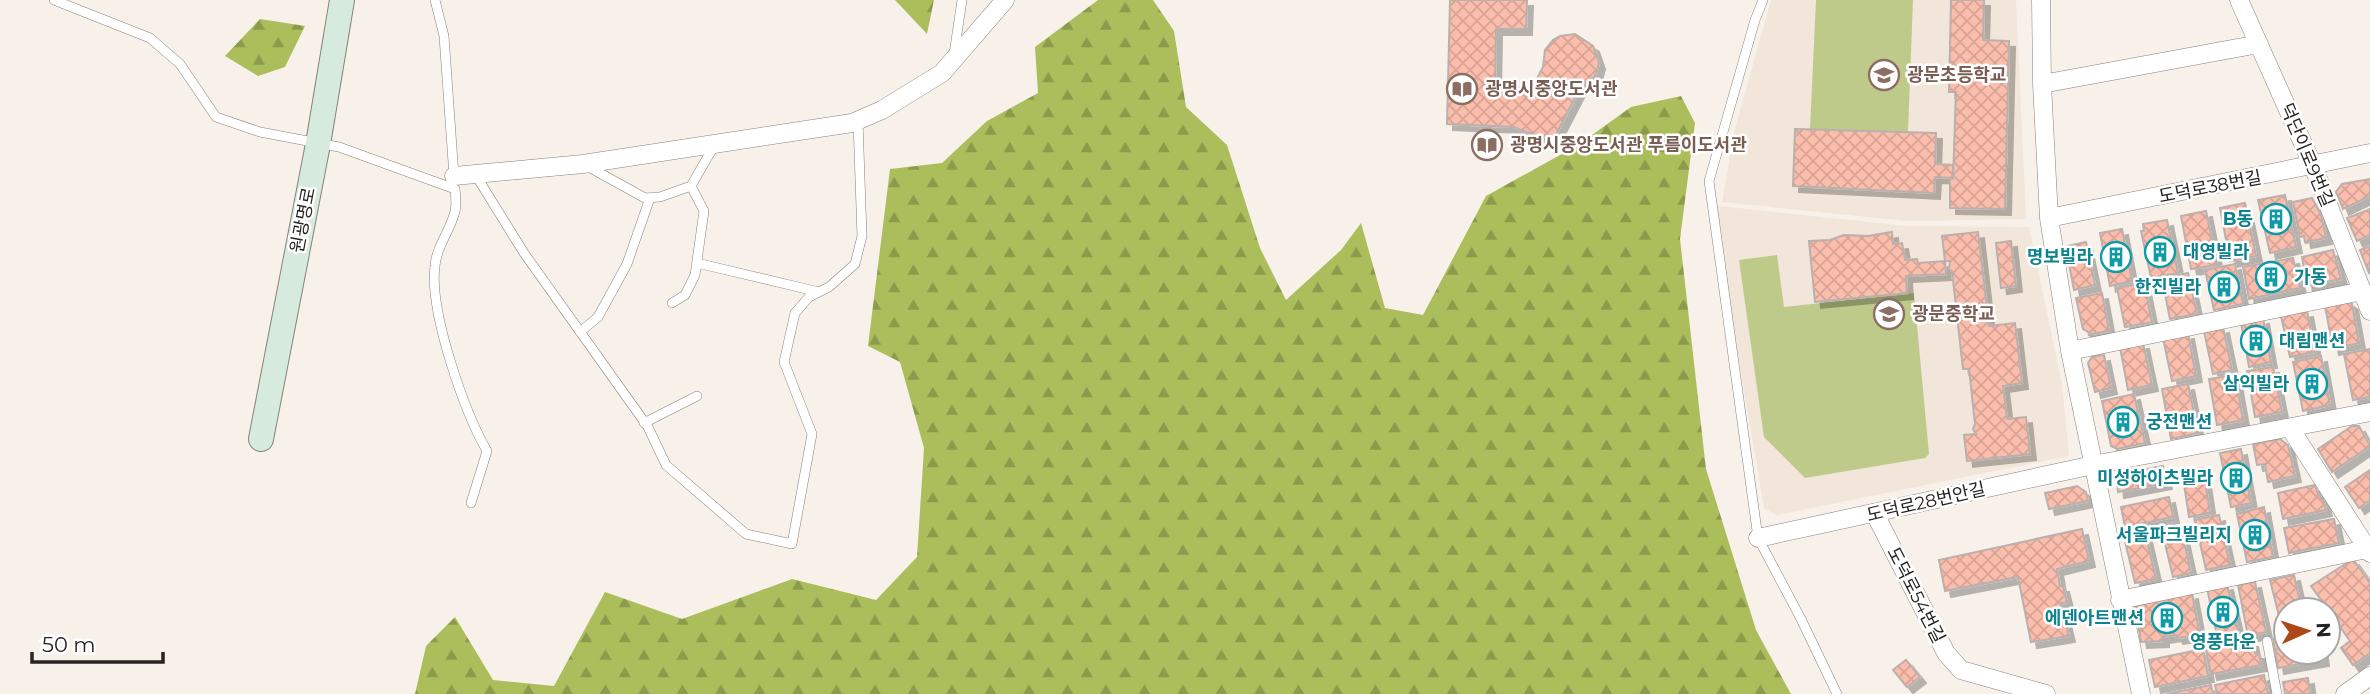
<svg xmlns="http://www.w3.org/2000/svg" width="2370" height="694" viewBox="0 0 2370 694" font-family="Montserrat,'Noto Sans KR',sans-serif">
<defs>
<pattern id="forest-firs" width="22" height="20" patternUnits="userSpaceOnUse" patternTransform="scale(1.75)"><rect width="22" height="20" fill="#acbe5c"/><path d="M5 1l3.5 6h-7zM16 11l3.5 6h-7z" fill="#8c9a4c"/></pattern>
<pattern id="building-cross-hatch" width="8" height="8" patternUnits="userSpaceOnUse" patternTransform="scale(1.75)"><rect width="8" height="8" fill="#fcbeac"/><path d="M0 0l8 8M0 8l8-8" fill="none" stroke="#d8a394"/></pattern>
<filter id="shadow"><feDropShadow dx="6" dy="6" stdDeviation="0" flood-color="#0004"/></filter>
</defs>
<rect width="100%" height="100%" fill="#f7f1ea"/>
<!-- built -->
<path fill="#f1e6d9" d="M1771,0H2016L2026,219L1906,221L1722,202L1735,129Z
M1718,206L1906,226L2029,227L2062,384L2069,456L1777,515L1764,508L1719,244Z"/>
<!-- forest -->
<path fill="url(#forest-firs)" d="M895,0H934L927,34Z
M1098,0H1153L1174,31L1186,107L1227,145L1260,248L1286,300L1341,250L1361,223L1385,308L1423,315L1486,196L1578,145L1631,107L1681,96L1695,123L1680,239L1706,469L1756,630L1791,694H415L426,646L455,617L493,680L554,686L605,592L682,619L792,579L876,600L917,557L924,448L900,362L868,346L890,169L942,163L987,121L1038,93L1035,47Z
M260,19L305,26L285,67L258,76L225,56Z"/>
<!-- pitch -->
<path fill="#bdca8a" d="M1816,0H1913L1908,132L1810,129Z
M1777,255L1784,307L1914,293L1929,454L1925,458L1805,478L1764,437L1739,260Z"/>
<!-- building -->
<path fill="url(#building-cross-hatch)" stroke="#bab0ae" stroke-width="2" filter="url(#shadow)" d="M1450,0H1527L1526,29H1496L1495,87L1532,88L1543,67L1545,50L1553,40L1560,36L1575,34L1593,46L1599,63L1597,71L1594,77L1581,86L1552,142L1514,127L1447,124Z
M1951,0H1984L1983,40L2009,41L2005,209L1950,208V179H1953L1956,92H1949Z
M1795,129L1936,133L1935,164L1953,165V178L1935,177L1934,193L1793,186Z
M2370,179V196L2343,209L2336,192L2342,184Z
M2285,195L2296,247L2270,253L2258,200Z
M2312,198L2321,215L2326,238L2305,242L2304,236L2300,237L2293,202Z
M2245,203L2256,256L2230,261L2220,208Z
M2370,209V235L2357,241L2347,218Z
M2206,211L2217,265L2191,269L2181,216Z
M2167,220L2178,273L2151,278L2141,231H2144L2143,224Z
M2122,229L2132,281L2110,286L2100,233Z
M1892,232L1893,244L1902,243L1905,260L1917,259L1918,263L1945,261L1946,274L1906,276L1907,293L1815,302L1809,241L1830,240L1844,235L1868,236Z
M1978,232L1989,326L2015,323L2022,383L2003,386L2007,419L2026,417L2030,454L1967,461L1964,435L1976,434L1973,429L1975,424L1969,369H1963L1952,271L1949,269L1950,261H1945L1942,236Z
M2011,241L2016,286L2001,288L1996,243Z
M2086,242L2095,285L2074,290L2066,249L2068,246Z
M2370,246V273H2369L2360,250Z
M2333,250L2341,279L2307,286L2302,257Z
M2293,258L2300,288L2249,299L2243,267Z
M2235,264L2243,304L2214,310L2205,270Z
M2188,273L2197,314L2170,319L2162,279Z
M2144,283L2152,322L2125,327L2117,288Z
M2102,293L2109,331L2092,334L2083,329L2076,298Z
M2348,301L2352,304L2359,343L2333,349L2325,306Z
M2307,311L2315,352L2290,357L2281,316Z
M2263,318L2271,362L2249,367L2241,323Z
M2223,327L2232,370L2213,374L2204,331Z
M2188,333L2196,376L2172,381L2163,338Z
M2143,343L2152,385L2128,390L2120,347Z
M2370,349V397L2353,400L2344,354Z
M2104,355L2111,388L2095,392L2088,363L2092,357Z
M2321,356L2330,405L2303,411L2293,362Z
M2273,367L2282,412L2255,417L2247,371Z
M2235,375L2243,420L2217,425L2209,379Z
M2188,384L2198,433L2171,439L2162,389Z
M2134,394L2145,443L2117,449L2111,446L2102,401Z
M2352,426H2359L2370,446L2332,472L2318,449Z
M2280,439L2288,445L2295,476L2268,482L2265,464L2257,465L2253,444Z
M2241,449L2251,503L2231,507L2220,453Z
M2163,466L2166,483L2118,492L2116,475Z
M2203,468L2210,513L2189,517L2182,471Z
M2370,470V500L2359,508L2345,487Z
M2315,485L2318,495H2320L2321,499H2323L2326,510L2283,519L2278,493Z
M2077,486L2086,492L2088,501L2049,509L2045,493Z
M2169,497L2173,517L2125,527L2121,507Z
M2264,507L2273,557L2247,562L2237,514Z
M2219,515L2230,565L2206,570L2195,520Z
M2334,519L2339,543L2289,553L2284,528Z
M2175,523L2176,528L2181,527L2191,573L2173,577L2161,527Z
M2082,529L2089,561L2057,569L2060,586H2063L2067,602L2061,603L2069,636L2031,642L2018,577L1945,591L1939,560Z
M2145,532L2156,579L2135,583L2124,537Z
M2353,559L2370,583V653L2353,665L2341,648L2350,641L2311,586Z
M2294,575L2302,610H2286V627L2282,628L2270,580Z
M2255,582L2266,632L2248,636L2238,585Z
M2227,584L2239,635L2218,640L2207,588Z
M2192,593L2199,631L2191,633L2192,636L2177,638L2176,635L2163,637V641L2141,642L2135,606Z
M2286,637V652H2322L2323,660L2278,668L2273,639Z
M2252,641L2255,653H2259L2261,665L2211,674L2206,650Z
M2203,649L2208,676L2155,687L2149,660Z
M1906,660L1920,677L1907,687L1893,670Z
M2264,675L2268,694H2217L2215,685Z
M2308,678L2310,694H2285L2283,682Z
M2211,685L2213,694H2166Z"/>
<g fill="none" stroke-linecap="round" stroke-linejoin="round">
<!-- lane casing -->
<g stroke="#87827c" stroke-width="10">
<path id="lane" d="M54,0L150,38L180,64L216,117L260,132L339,147L455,189C456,198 457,207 454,215C449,232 436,248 435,266C429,311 464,411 487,451L471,503
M435,0L444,36L454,176
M1763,0L1755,20L1709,181L1758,538L1801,619L1837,694
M954,54L962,0
M587,166L645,198L660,197L691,186L714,146
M475,174L524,253L648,427L666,465L746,534L792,544L812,434L784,362L795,313L809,297L829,287L855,264L862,236L858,121
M697,263L819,292
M672,303L685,295L695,275L704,211L691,186
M580,332L598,317L627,264L650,198
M644,423L697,396
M2267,641L2277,694"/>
</g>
<!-- street casing -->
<g stroke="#87827c" stroke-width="19">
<path id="street" d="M2041,0L2042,84L2049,218L2070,351L2141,694
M2239,0L2313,166L2370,311
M2042,84L2259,44
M454,176L583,164L852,123L882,110L942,73L1005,0
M2049,218L2370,153
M2070,351L2362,291
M2290,428L2370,553
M1875,514L1946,653L1961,670L2046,694
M1758,538L2093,465L2370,412
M2120,600L2367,549
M2345,694L2370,676"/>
</g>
<!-- secondary casing -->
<g stroke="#87827c" stroke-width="26">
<path id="secondary" d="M261,439L318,144L342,0"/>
</g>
<!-- lane -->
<use href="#lane" stroke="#fff" stroke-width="9"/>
<!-- street -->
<use href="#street" stroke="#fff" stroke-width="18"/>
<!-- secondary -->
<use href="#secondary" stroke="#d6eade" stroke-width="24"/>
</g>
<!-- icons -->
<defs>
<g id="school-ring" transform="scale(1.575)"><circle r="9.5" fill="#fff" stroke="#8d6e63" stroke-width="1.5"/><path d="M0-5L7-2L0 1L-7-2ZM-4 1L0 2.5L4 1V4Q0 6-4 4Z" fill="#8d6e63"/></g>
<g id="library-ring" transform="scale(1.575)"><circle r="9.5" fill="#fff" stroke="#8d6e63" stroke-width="1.5"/><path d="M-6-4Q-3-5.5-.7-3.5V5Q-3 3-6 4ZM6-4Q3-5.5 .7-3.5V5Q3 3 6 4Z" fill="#8d6e63"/></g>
<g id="building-ring" transform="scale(1.575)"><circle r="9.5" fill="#fff" stroke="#0f9aa8" stroke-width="1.5"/><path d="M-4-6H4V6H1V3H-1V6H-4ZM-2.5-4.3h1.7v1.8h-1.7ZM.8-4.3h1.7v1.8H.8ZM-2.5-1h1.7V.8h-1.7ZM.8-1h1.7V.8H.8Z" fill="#0f9aa8"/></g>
</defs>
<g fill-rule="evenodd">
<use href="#school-ring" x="1884" y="75"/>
<use href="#library-ring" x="1462" y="89"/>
<use href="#library-ring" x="1487" y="145"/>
<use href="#building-ring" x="2276" y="219"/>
<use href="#building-ring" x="2160" y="252"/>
<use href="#building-ring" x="2116" y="257"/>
<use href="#building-ring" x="2271" y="277"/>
<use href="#building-ring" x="2224" y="287"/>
<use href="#school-ring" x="1889" y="314"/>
<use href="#building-ring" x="2256" y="341"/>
<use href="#building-ring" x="2312" y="384"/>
<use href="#building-ring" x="2123" y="422"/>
<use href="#building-ring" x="2236" y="478"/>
<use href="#building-ring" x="2255" y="535"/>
<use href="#building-ring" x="2223" y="612"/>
<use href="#building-ring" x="2167" y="618"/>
</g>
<g text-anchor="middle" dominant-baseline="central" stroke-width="5" stroke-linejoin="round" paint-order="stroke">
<!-- education labels -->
<g font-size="18" font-weight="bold" fill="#785e54" stroke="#fff" text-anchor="start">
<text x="1907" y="75">광문초등학교</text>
<text x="1485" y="89">광명시중앙도서관</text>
<text x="1510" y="145">광명시중앙도서관 푸름이도서관</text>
<text x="1912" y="314">광문중학교</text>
</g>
<!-- street labels -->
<g font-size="18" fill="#262422" stroke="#fff">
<text transform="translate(2307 155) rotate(67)">덕단이로9번길</text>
<text transform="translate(2210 187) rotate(-11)">도덕로38번길</text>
<text transform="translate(303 220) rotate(-79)">원광명로</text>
<text transform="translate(1926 502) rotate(-13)">도덕로28번안길</text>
<text transform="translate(1916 595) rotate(63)">도덕로54번길</text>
</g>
<!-- culture labels -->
<g font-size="18" font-weight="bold" fill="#0d838f" stroke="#fff" text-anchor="end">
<text x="2253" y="219">B동</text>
<text x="2183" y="252" text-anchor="start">대영빌라</text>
<text x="2093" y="257">명보빌라</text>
<text x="2294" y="277" text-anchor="start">가동</text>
<text x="2201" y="287">한진빌라</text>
<text x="2279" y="341" text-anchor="start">대림맨션</text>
<text x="2289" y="384">삼익빌라</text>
<text x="2146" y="422" text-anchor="start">궁전맨션</text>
<text x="2213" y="478">미성하이츠빌라</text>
<text x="2232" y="535">서울파크빌리지</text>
<text x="2144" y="618">에덴아트맨션</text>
<text x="2223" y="642" text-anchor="middle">영풍타운</text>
</g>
</g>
<!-- north arrow -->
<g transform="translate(2307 631) rotate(87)"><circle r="33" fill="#ffffff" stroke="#a8a7a7" stroke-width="2"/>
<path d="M0-5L12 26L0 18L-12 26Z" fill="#ad4818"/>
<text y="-10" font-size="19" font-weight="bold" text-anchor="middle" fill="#262422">N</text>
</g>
<!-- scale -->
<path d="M32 652v10h131v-10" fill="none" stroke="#262422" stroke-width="3.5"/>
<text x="42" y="652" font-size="21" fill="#262422" stroke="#ffffff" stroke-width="5" paint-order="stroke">50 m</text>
</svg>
